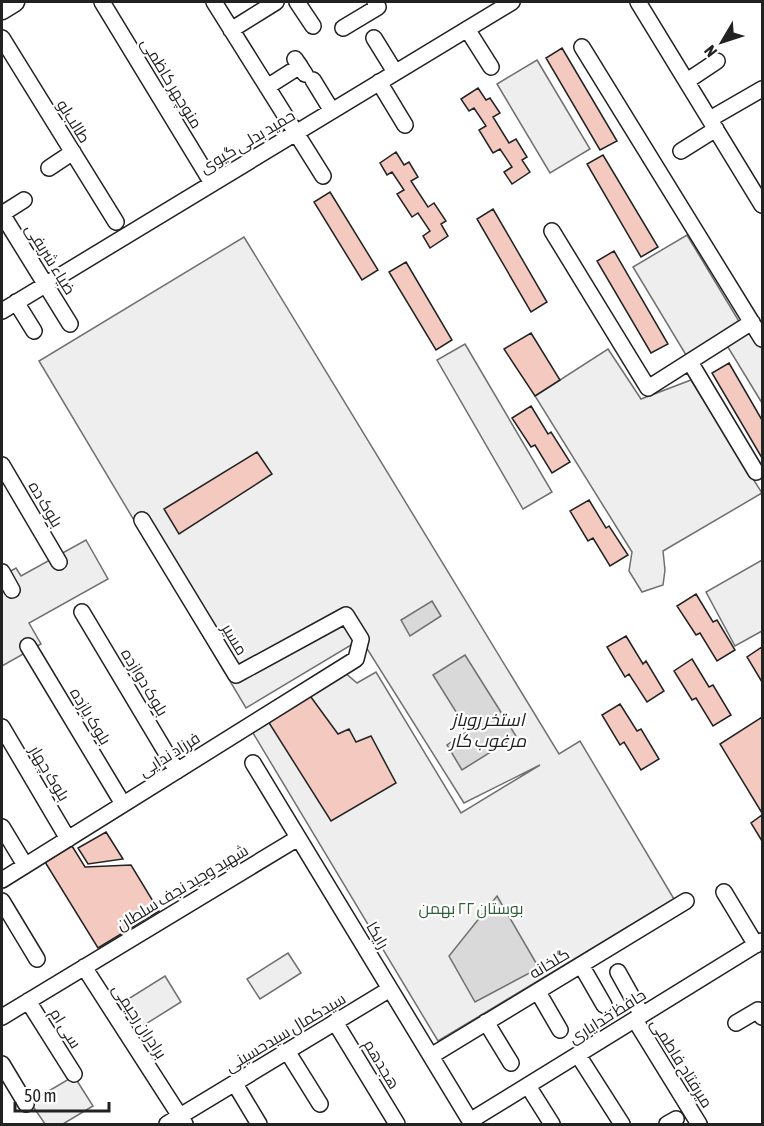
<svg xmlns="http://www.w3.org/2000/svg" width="764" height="1126" viewBox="0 0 764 1126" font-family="'Asap Condensed',Cairo,sans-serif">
<rect width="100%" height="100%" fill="#fff"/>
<!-- green -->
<path fill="#eee" stroke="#6f6f6f" stroke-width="1.5" d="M537,60L590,149L550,173L497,84Z
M687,235L740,323L686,355L633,267Z
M244,237L559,754L580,741L674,899L438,1041L250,728L344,672L357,683L376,672L461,813L540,765L464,803L361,639L246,708L39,361Z
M753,327L762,343V403L726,344Z
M465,344L552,492L523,509L437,360Z
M608,349L641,399L691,380L762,493L663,551L665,570L663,585L642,592L629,571L632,552L535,396Z
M86,540L108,579L29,623L41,644L2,666V576L16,568L21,576Z
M762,560V631L735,646L706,592Z
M288,953L301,973L260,999L247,979Z
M165,976L181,1002L133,1032L117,1006Z
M74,1076L93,1106L63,1124H45L30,1102Z"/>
<!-- water -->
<path fill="#d9d9d9" stroke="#6f6f6f" stroke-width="1.5" d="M432,601L441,616L410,636L401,620Z
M465,655L516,736L462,770L447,745L468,731L433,675Z
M497,896L539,968L475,1002L449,956Z"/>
<!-- building -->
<path fill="#f3c9c0" stroke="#222" stroke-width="1.5" d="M562,48L617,141L600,150L546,58Z
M478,88L486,100L490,98L500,113L493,117L509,143L516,139L527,157L522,160L530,172L512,184L504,172L512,167L500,149L493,153L479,130L486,126L474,108L469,111L461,99Z
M396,152L404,165L409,162L418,177L411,181L428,207L434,203L446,221L441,224L448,236L430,248L423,236L430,231L418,213L412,217L397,194L404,190L392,172L387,175L380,163Z
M603,155L658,247L641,257L587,164Z
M330,192L378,270L362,280L314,202Z
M493,209L547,302L531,312L477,219Z
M614,251L668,344L651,353L597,261Z
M406,262L452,340L436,350L389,272Z
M531,333L560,380L535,396L504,349Z
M729,363L762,420V458L712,373Z
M531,406L548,434L551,432L570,462L552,473L535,445L531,447L512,418Z
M257,452L272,474L179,534L164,509Z
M589,500L606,528L609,526L628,555L610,566L593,538L588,541L570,511Z
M696,594L713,622L717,620L735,650L717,661L700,633L696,635L677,606Z
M626,636L643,664L646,661L664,691L647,702L629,674L625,677L607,647Z
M762,647V682L747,657Z
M692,659L709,687L713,685L731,715L713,726L696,698L692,700L674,671Z
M308,693L338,734L349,729L356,742L371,736L396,783L331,821L266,718Z
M620,704L637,731L641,729L659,759L641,770L624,742L620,745L602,715Z
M762,717V813L720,744Z
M762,815V841L751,823Z
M106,832L123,859L88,864L78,848Z
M72,846L85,867L131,865L159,911L98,948L45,862Z"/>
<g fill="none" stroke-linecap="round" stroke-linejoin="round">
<!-- minor casing -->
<g stroke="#222" stroke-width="18">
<path id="minor" d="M102,2L212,183
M214,2L323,176
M297,2L313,26
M638,2L762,205
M343,28L378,7L375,2
M467,29L491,67
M231,30L276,2
M2,38L116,222
M374,38L395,72
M582,47L762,339
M313,80L332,111
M687,81L717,61
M379,82L405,125
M267,87L300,66L295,59L305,74
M710,119L762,89
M681,151L716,129
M49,168L73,152
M2,214L70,324
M2,214L24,200
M552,231L648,388L752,322
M16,302L34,331
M2,311L512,2
M690,362L756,472
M2,465L59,562
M2,572L12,590
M82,612L177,771
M28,646L123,804
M2,727L68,839
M253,763L472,1124
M2,827L25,865
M2,880L356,659L361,639L346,615L236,675L142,520
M724,892L756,945
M2,901L37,959
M581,965L604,1005
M84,967L185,1124
M618,972L642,1015
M538,992L560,1030
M28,1001L74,1074
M2,1017L298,838
M635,1020L699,1124
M335,1022L397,1124
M486,1022L511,1063
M736,1023L758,1010L762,1017
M287,1051L320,1104
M578,1055L622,1124
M431,1056L686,901
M2,1064L26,1104
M235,1084L259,1124
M528,1086L552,1124
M470,1121L762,941
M167,1124L390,989
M667,1124L676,1119"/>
</g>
<!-- major casing -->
<g stroke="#222" stroke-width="21">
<path id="major" d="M2,10L15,2"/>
</g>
<!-- minor -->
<use href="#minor" stroke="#fff" stroke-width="15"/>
<!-- major -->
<use href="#major" stroke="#fff" stroke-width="18"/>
</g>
<g text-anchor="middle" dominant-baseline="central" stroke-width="4.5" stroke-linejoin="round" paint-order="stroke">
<!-- street labels -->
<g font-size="16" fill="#222" stroke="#fff">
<text transform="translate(172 83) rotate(59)">منوچهر کاظمی</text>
<text transform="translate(74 121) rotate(58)">طالب‌لو</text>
<text transform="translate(247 141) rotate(-31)">حمید بدلی گیوی</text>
<text transform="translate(51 259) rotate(58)">ضیاء شریفی</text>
<text transform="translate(46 504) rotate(59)">بلوک ده</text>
<text transform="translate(235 639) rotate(59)">مسیر</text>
<text transform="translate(145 682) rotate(59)">بلوک دوازده</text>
<text transform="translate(91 716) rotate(59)">بلوک یازده</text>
<text transform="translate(169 754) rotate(-32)">فرزاد ندایی</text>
<text transform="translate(50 773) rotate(59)">بلوک چهار</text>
<text transform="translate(182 887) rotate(-31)">شهید وحید نجف سلطان</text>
<text transform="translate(378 935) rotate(59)">رایکا</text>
<text transform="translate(549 963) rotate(-31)">گلخانه</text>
<text transform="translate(607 1016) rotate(-32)">حافظ خدایاری</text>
<text transform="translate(140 1021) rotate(57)">برادران رحیمی</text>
<text transform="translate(66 1028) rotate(58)">سی ام</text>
<text transform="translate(285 1032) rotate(-31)">سیدکمال سیدحسینی</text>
<text transform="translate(682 1063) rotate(58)">میرفتاح فاطمی</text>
<text transform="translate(382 1064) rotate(59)">هجدهم</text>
</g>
<!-- park labels -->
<g font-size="16" fill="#2f5e38" stroke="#fff">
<text x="471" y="908">بوستان ۲۲ بهمن</text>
</g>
<!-- water labels -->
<g font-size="18" font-style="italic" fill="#222" stroke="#fff">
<text x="488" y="719">استخر روباز<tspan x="488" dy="21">مرغوب کار</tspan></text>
</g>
</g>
<!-- border -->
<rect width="764" height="1126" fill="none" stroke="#222222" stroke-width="6"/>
<!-- north arrow -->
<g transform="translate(722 42) rotate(231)" stroke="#ffffff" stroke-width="4.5" paint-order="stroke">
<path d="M0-4.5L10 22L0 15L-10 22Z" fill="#222222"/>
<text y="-9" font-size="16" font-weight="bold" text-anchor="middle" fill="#222222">N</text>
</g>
<!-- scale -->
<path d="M15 1102v9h94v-9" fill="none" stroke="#222222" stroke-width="3"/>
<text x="24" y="1102" font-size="18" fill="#222222" stroke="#ffffff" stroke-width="4.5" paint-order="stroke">50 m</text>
</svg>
